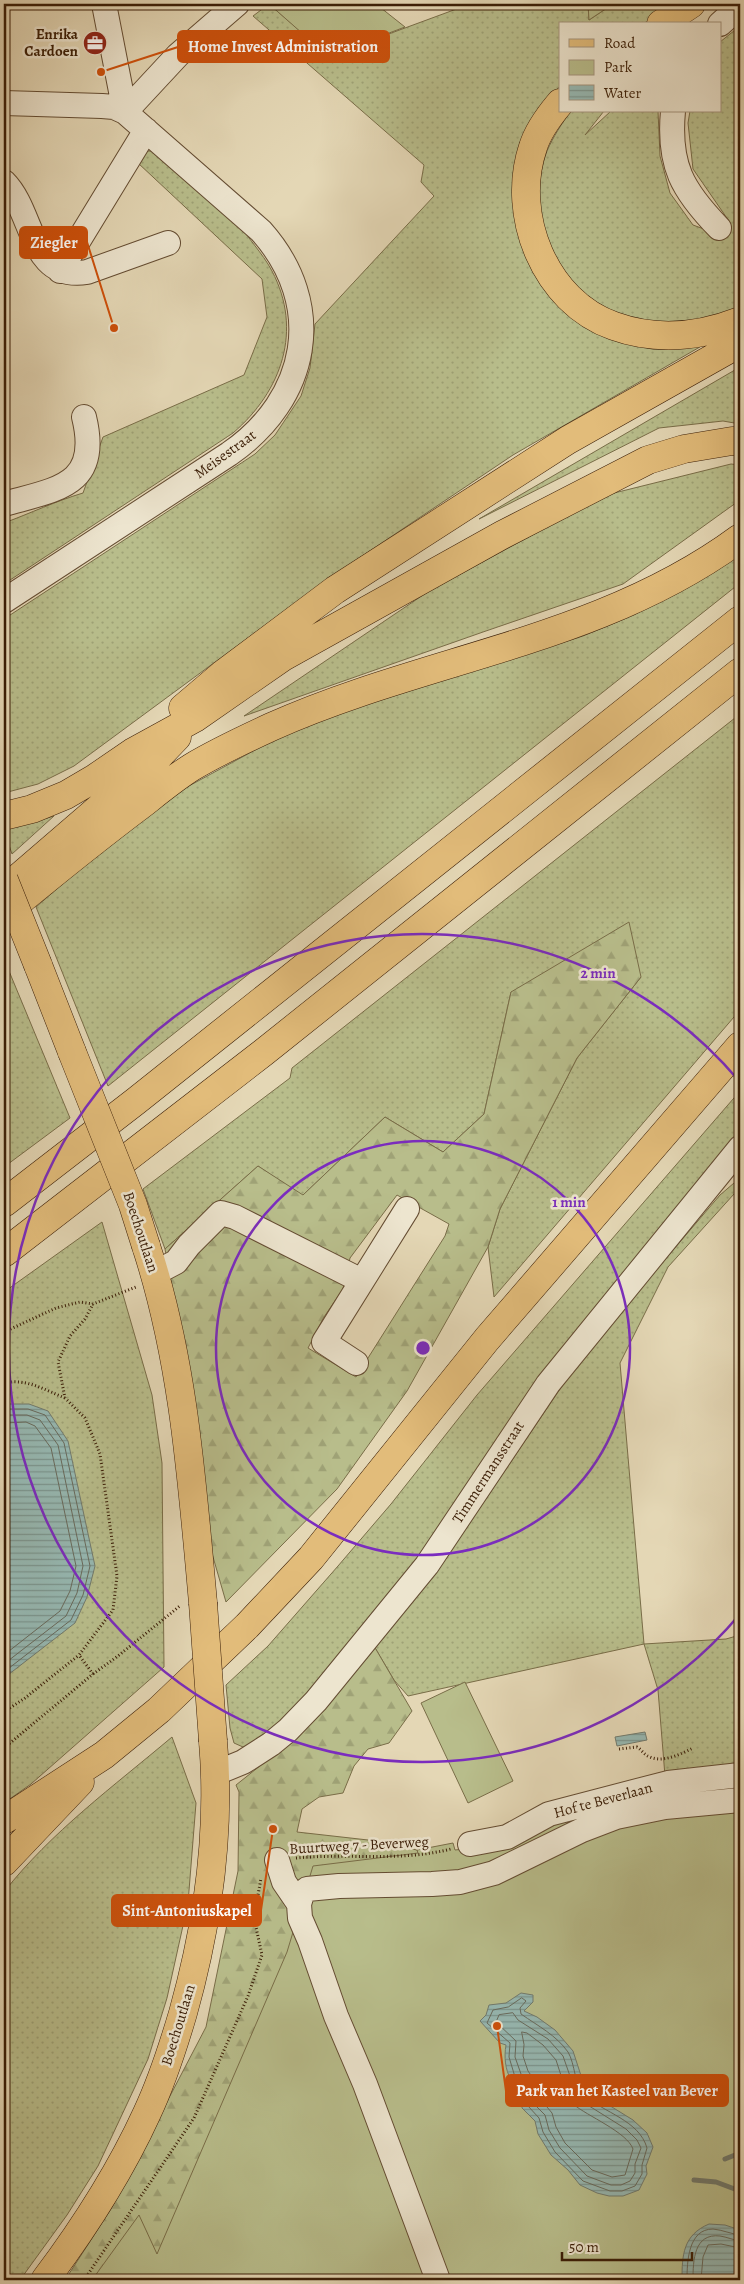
<svg xmlns="http://www.w3.org/2000/svg" width="744" height="2284" viewBox="0 0 744 2284" font-family="Alegreya,serif">
<defs>
<pattern id="grass-dots" width="8" height="8" patternUnits="userSpaceOnUse" patternTransform="scale(1.25)"><rect width="8" height="8" fill="#b8bd8b"/><path d="M2 2h.1M6 6h.1" fill="none" stroke="#9fa276" stroke-width="1.8" stroke-linecap="round"/></pattern>
<pattern id="forest-firs" width="22" height="20" patternUnits="userSpaceOnUse" patternTransform="scale(1.25)"><rect width="22" height="20" fill="#b8bd8b"/><path d="M5 1l3.5 6h-7zM16 11l3.5 6h-7z" fill="#9fa276"/></pattern>
<pattern id="water-rules" width="6" height="5" patternUnits="userSpaceOnUse" patternTransform="scale(1.25)"><rect width="6" height="5" fill="#96b8b2"/><path d="M0 2.5h6" fill="none" stroke="#7b958f"/></pattern>
</defs>
<rect width="100%" height="100%" fill="#e4d7b5"/>
<filter id="stains"><feTurbulence type="fractalNoise" baseFrequency=".004" numOctaves="4"/><feColorMatrix values="0 0 0 0 .2 0 0 0 0 .09 0 0 0 0 .02 0 0 0 .5 -.17"/></filter>
<radialGradient id="worn" r=".72"><stop offset=".6" stop-color="#630" stop-opacity="0"/><stop offset="1" stop-color="#630" stop-opacity=".3"/></radialGradient>
<!-- grass -->
<path fill="url(#grass-dots)" stroke="#796d48" d="M269,4L329,56L470,4H588L589,20L613,4H672L643,24H560V86L544,104L521,154L558,303L705,344L513,455L325,581L74,766L38,784L4,793V619L255,454L275,435L301,396L310,368L315,324L434,196L421,182L424,165L253,16Z
M740,26V307C702,323 657,329 617,313C555,288 524,212 547,151C553,137 562,123 571,111H604L585,135L611,111H658L660,156L670,193L693,225L723,236L731,224L693,169L688,123L690,111H720V42Z
M148,151H152L237,220C247,238 262,252 272,271C303,330 282,391 233,433L4,584V523C31,513 56,501 83,493L103,437L244,375L267,317L262,279L138,163L136,161Z
M740,367V424L723,421L659,428L479,519Z
M731,464L740,465V500L623,584L483,632L244,716L429,591L606,495Z
M740,552V583L108,1086L36,907L112,841L187,787L279,737L355,708L583,636L634,615L691,585Z
M740,714V1010L494,1297L488,1247L500,1209L577,1058L641,977L511,992L484,1114L443,1152L385,1117L302,1196L258,1166L165,1249L143,1189L290,1078L292,1068Z
M54,816L12,854L4,830Z
M4,959L70,1118L4,1167Z
M740,1091V1134L633,1263L423,1555L305,1699L252,1746L243,1747L234,1743L230,1728L226,1685L268,1646L338,1566L391,1504L477,1395Z
M734,1183L740,1184V1198L734,1194L668,1267L620,1363L644,1644L726,1639L740,1635V1767L665,1776L658,1690L644,1644L408,1696L394,1680L374,1646L454,1546L581,1358L720,1195Z
M102,1222L152,1395L162,1463L164,1667L31,1784L4,1803V1292Z
M172,1737L196,1803L188,1903L167,1998L148,2059L98,2166L67,2215L20,2280H4V1892C51,1832 114,1786 172,1737Z"/>
<!-- forest -->
<path fill="url(#forest-firs)" stroke="#796d48" fill-rule="evenodd" d="M588,4H613L589,20Z
M629,922L641,977L577,1058L500,1209L488,1247L407,1391L337,1489L226,1602L211,1550L194,1409L165,1249L258,1166L303,1195L385,1117L443,1152L484,1114L511,992ZM397,1195L449,1224L445,1236L356,1377L308,1348L324,1317L343,1289L350,1258Z
M374,1646L412,1711L389,1743L368,1749L354,1766L343,1793L319,1797L302,1809L297,1832L368,1840L417,1850L483,2010L191,2280H65L111,2209L206,2027L238,1871L239,1792L236,1785L305,1730Z"/>
<!-- green -->
<path fill="#b8bd8b" stroke="#796d48" d="M269,4H376L405,27L328,56Z
M465,1682L513,1781L468,1803L421,1703Z
M740,1784V2280H92L139,2215L157,2254L287,1952L313,1866L418,1853L417,1850L453,1843L455,1850L483,1847L599,1805Z"/>
<!-- water -->
<path fill="url(#water-rules)" stroke="#717a6d" d="M4,1404H29L48,1411L68,1441L95,1566L87,1597L75,1623L4,1678Z
M645,1732L647,1740L617,1746L615,1737Z
M521,1993L533,1995V2002L524,2011L537,2017L555,2030L573,2051L586,2091L633,2120L647,2133L653,2147L646,2166L647,2174L639,2190L623,2196H609L597,2193L580,2185L568,2170L551,2155L538,2134L535,2121L522,2108C524,2095 516,2090 511,2080C505,2069 504,2057 506,2045L500,2043L480,2021L486,2015L489,2005L506,2003Z
M709,2224L725,2225L740,2230V2280H682C682,2255 683,2235 709,2224Z"/>
<g fill="none" stroke-linecap="round" stroke-linejoin="round">
<!-- shore -->
<path stroke="#686a5c" stroke-width="1" d="M4,1409H28L45,1415L64,1443L90,1566L83,1595L71,1620L4,1672
M4,1415H27L40,1420L58,1445L83,1566L77,1593L66,1616L4,1664
M4,1423L26,1422L35,1426L51,1448L76,1566L70,1591L60,1611L4,1655
M522,1998L526,2001L520,2008L521,2014C538,2026 556,2035 568,2052C575,2063 575,2088 584,2095C604,2113 639,2120 647,2148L642,2165V2174L635,2186L622,2191H610L583,2181L555,2152L543,2132L539,2118L528,2106L523,2087L515,2077L509,2057L510,2043L487,2023L493,2010L508,2007Z
M513,2013L518,2020L548,2039L563,2056L578,2099L626,2129L637,2140L641,2148L635,2164V2173L630,2181L621,2185H611L587,2176L560,2148L549,2130L545,2115L534,2104L528,2084L521,2074L515,2057L516,2041L496,2022L499,2015Z
M522,2032L527,2033L543,2045L556,2060L568,2097L573,2104C587,2116 627,2132 633,2149L625,2175L612,2177L592,2170L565,2143L556,2127L552,2113L542,2101L535,2081L528,2071L523,2056L524,2045Z
M687,2280C687,2262 688,2229 713,2229C723,2230 731,2234 740,2235
M693,2280C693,2260 694,2233 720,2236C727,2237 733,2240 740,2241
M701,2280L703,2257L708,2245L721,2244L740,2248"/>
<!-- stream -->
<path stroke="#717a6d" stroke-width="5" d="M725,2159L740,2153
M694,2180L716,2182L740,2191"/>
<!-- minor casing -->
<g stroke="#644c32" stroke-width="26">
<path id="minor" d="M104,4L125,112
M720,24L740,6
M4,103L102,106L114,107L125,112L261,231C327,305 309,399 229,454L4,601
M673,111C668,165 682,190 719,228
M125,112L178,55L237,4
M4,182C35,213 29,281 87,272L168,243
M60,271L146,130
M4,504C57,489 101,486 84,417
M155,1273L176,1262L189,1245L221,1213L235,1217L362,1281
M356,1363L324,1342L407,1209
M216,1773L243,1762L271,1744L288,1730L316,1701L427,1565L548,1384L740,1148
M470,1844L507,1837L549,1814L668,1783L740,1775
M277,1860L284,1882L299,1904
M438,2280L365,2084L336,2016L310,1941L300,1918L299,1904L302,1894L307,1889L339,1886L432,1884L460,1882L494,1873L582,1830L616,1817L665,1807L740,1800"/>
</g>
<!-- major casing -->
<g stroke="#3a1d06" stroke-width="29">
<path id="major" d="M38,965L72,1052
M146,1246C184,1362 192,1483 203,1603
M45,2280C84,2228 120,2172 147,2113C162,2081 173,2047 183,2013C208,1924 221,1834 213,1741"/>
</g>
<!-- highway casing -->
<g stroke="#3a1d06" stroke-width="29">
<path id="highway" d="M661,24L691,4
M560,103C549,116 538,131 533,147C510,215 545,302 614,326C656,341 699,337 740,321
M183,708L223,674L335,590L568,440L740,343
M4,816L32,809L66,795L95,778L133,752L195,718L283,657L502,535L648,460L684,449L732,441L740,442
M4,890L156,759L177,737
M4,914C50,876 97,838 145,802C160,790 176,777 192,767C217,752 245,739 271,727C427,657 599,642 740,538
M4,1203L136,1101L740,620
M4,1253L264,1052L740,672
M4,1820L104,1755L159,1710L247,1626L311,1558L487,1339L740,1046
M4,1862L80,1782"/>
</g>
<!-- path -->
<path stroke="#3a1d06" stroke-width="3" stroke-dasharray="1 2.5" stroke-linecap="butt" d="M4,1332L56,1308L80,1302L93,1304L136,1287
M4,1383C26,1378 45,1390 65,1398
M93,1674L118,1656L181,1605
M4,1712L25,1698L79,1655
M4,1748L93,1674L79,1655L113,1610L117,1576L100,1454L85,1418L65,1398L58,1362L70,1336L85,1319L93,1304
M619,1749L637,1747C642,1750 644,1755 650,1757C663,1763 681,1754 693,1748
M296,1858C347,1853 400,1862 451,1849
M84,2280L194,2118L248,1996L262,1955L254,1918L261,1878"/>
<!-- minor -->
<use href="#minor" stroke="#ede5cf" stroke-width="24"/>
<!-- major -->
<use href="#major" stroke="#e2bc7a" stroke-width="28"/>
<!-- highway -->
<use href="#highway" stroke="#e2bc7a" stroke-width="28"/>
<!-- major-bridge casing -->
<g stroke="#3a1d06" stroke-width="29" stroke-linecap="butt">
<path id="major-bridge" d="M4,880L38,965
M72,1052L133,1205L146,1246
M203,1603L213,1741"/>
</g>
<!-- major-bridge -->
<use href="#major-bridge" stroke="#e2bc7a" stroke-width="28"/>
</g>
<!-- distance rings -->
<g fill="none" stroke="#7b2cbf" stroke-width="2.5">
<circle cx="423" cy="1348" r="207"/>
<path d="M740 1614A414 414 0 1 1 740 1082"/>
</g>
<!-- icons -->
<defs>
<g id="office-disc" transform="scale(1.25)"><circle r="9.5" fill="#8f2418" stroke="#ede5cf"/><path d="M-6-3h4V-5.5h4V-3h4V5H-6ZM-1-4.5V-3h2v-1.5ZM-6 0V1H6V0Z" fill="#fff"/></g>
</defs>
<g fill-rule="evenodd">
<use href="#office-disc" x="95" y="43"/>
</g>
<g text-anchor="middle" dominant-baseline="central" stroke-width="5" stroke-linejoin="round" paint-order="stroke">
<!-- poi labels -->
<g font-size="15" font-weight="bold" fill="#3a1d06" stroke="#ede5cf" text-anchor="end">
<text x="78" y="34">Enrika<tspan x="78" dy="17">Cardoen</tspan></text>
</g>
<!-- street labels -->
<g font-size="15" fill="#3a1d06" stroke="#ede5cf">
<text transform="translate(225 454) rotate(-36)">Meisestraat</text>
<text transform="translate(141 1232) rotate(72)">Boechoutlaan</text>
<text transform="translate(488 1472) rotate(-57)">Timmermansstraat</text>
<text transform="translate(603 1800) rotate(-15)">Hof te Beverlaan</text>
<text transform="translate(359 1845) rotate(-3)">Buurtweg 7 - Beverweg</text>
<text transform="translate(178 2025) rotate(-73)">Boechoutlaan</text>
</g>
</g>
<circle cx="423" cy="1348" r="8" fill="#7b2cbf" stroke="#ede5cf" stroke-width="2.5"/>
<g font-size="15" text-anchor="middle" font-weight="bold" fill="#7b2cbf" stroke="#ede5cf" stroke-width="5" stroke-linejoin="round" paint-order="stroke">
<text x="598" y="978">2 min</text>
<text x="569" y="1207">1 min</text>
</g>
<!-- callouts -->
<path fill="none" stroke="#ce500b" stroke-width="2" d="M101 72L178 47M114 328L87 242M273 1829L261 1910M497 2026L506 2091"/>
<g fill="#ce500b" stroke="#ede5cf" stroke-width="2">
<circle cx="101" cy="72" r="5"/>
<circle cx="114" cy="328" r="5"/>
<circle cx="273" cy="1829" r="5"/>
<circle cx="497" cy="2026" r="5"/>
</g>
<g fill="#ce500b" stroke="#ce500b" stroke-width="2">
<rect x="178" y="31" width="211" height="31" rx="5"/>
<rect x="20" y="227" width="67" height="31" rx="5"/>
<rect x="112" y="1895" width="149" height="31" rx="5"/>
<rect x="506" y="2075" width="222" height="31" rx="5"/>
</g>
<g font-size="16" text-anchor="middle" font-weight="bold" fill="#fff">
<text x="283" y="52">Home Invest Administration</text>
<text x="54" y="248">Ziegler</text>
<text x="187" y="1916">Sint-Antoniuskapel</text>
<text x="617" y="2096">Park van het Kasteel van Bever</text>
</g>
<!-- margin -->
<rect width="744" height="2284" fill="none" stroke="#e4d7b5" stroke-width="20"/>
<rect x="5" y="5" width="734" height="2274" fill="none" stroke="#3a1d06" stroke-width="2.5"/>
<rect x="10" y="10" width="724" height="2264" fill="none" stroke="#3a1d06"/>
<!-- legend -->
<rect x="559" y="22" width="162" height="90" fill="#ede5cf" stroke="#a5957f"/>
<rect x="569" y="39" width="25" height="8" fill="#e2bc7a" stroke="#a5957f"/>
<text x="604" y="48" font-size="15" fill="#3a1d06">Road</text>
<rect x="569" y="60" width="25" height="15" fill="#b8bd8b" stroke="#a5957f"/>
<text x="604" y="72" font-size="15" fill="#3a1d06">Park</text>
<rect x="569" y="85" width="25" height="15" fill="url(#water-rules)" stroke="#a5957f"/>
<text x="604" y="98" font-size="15" fill="#3a1d06">Water</text>
<!-- scale -->
<path d="M562 2252v8h130v-8" fill="none" stroke="#3a1d06" stroke-width="2.5"/>
<text x="569" y="2252" font-size="15" fill="#3a1d06" stroke="#ede5cf" stroke-width="4" paint-order="stroke">50 m</text>
<rect width="100%" height="100%" filter="url(#stains)"/>
<rect width="100%" height="100%" fill="url(#worn)"/>
</svg>
